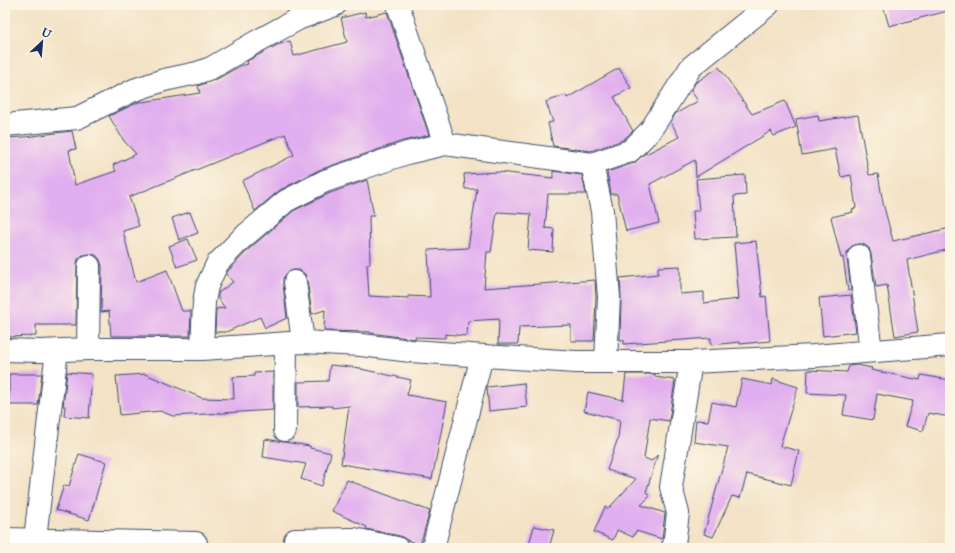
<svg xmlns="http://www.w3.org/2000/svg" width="955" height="553" viewBox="0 0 955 553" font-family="'IM FELL Double Pica',serif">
<rect width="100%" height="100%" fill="#fcf5e5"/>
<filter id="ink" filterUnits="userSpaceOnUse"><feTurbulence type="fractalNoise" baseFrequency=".025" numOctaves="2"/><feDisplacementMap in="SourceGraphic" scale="8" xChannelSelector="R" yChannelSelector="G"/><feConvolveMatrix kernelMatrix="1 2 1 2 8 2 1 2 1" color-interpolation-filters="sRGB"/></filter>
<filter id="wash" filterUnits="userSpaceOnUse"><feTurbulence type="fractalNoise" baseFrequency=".012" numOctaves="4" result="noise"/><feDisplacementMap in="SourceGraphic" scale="16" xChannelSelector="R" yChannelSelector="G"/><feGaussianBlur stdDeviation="0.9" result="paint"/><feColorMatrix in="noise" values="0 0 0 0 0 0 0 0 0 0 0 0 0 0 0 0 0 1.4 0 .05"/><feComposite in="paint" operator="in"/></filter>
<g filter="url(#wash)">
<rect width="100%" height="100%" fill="#f3e2c5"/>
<g id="blocks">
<!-- building -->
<path fill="#e1aeef" d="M883,5H947L948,11L889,26Z
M365,12L366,17L387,12L429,135L403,141L319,170L280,190L255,211L242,181L294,155L285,134L129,197L139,226L123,231L136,282L167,270L182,311H191L190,336H111L109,311L101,312L102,266L100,260L96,255L89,254L83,255L78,259L77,265L76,325H36V336L5,337V138L25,137L72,131L76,149L69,150L75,185L116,171L113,165L136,154L124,141L109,116L141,101L142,102L200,93L198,86L217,79L240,66L248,64L247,61L277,45L290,41L294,56L347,42L341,18Z
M719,67L752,114L785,101L796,127L774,136L771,131L696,177L695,160L650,184L659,223L626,231L617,194H611L607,172L634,163L645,153L646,154L679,137L671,122L675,114L698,101L691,91L695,83Z
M619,68L631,88L614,97L633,131L623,140L591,151L553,146L548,123L553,122L546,102L566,95L567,98Z
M818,115L819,121L858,115L869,175L878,174L883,203L893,241L950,228V249L907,260L918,332L895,336L887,285L876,287L871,254L869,248L863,244H858L852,246L847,252V258L851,290L848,291L843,257L841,258L831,217L853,212L852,209L856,208L851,175L841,177L835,149L802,155L796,119Z
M553,171L582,175L586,194H548L545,228L554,229L553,252L528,250L531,214L497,212L491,252H487L484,288L595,280L596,297L594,341H571V325L519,327L518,344H498L499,319L468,321L467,336L445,334V338L415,337V339L370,333V332L324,331L325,310L312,314L307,280L305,274L299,270H294L288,272L283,278V284L287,318L265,328L260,317L226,332H215L216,309L225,308L218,298V293L233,282L226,274L228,271L250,248L293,211L330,193L367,180L374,216H369L370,264H367L369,296L408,298V296L430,297L428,250L468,248L477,189H465L464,174L498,172L553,178Z
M745,175L746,195L734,196L736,237L695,239L693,211H699L696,179Z
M190,212L198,233L179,240L172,218Z
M188,239L197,260L177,267L169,246Z
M756,241L762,297L766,296L770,341L740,344V342L711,345V338L624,344V340H620L621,298L620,278L658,274V267L680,266V294L704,292V303L739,299L734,243Z
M851,295L856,332L823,336L819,298Z
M330,365L361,368V369L411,380L407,395L447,402L432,479L341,464L349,406L332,408V406L298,407V382L328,381Z
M857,365L872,368L871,370L920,380L921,375L950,380V417L928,413L923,431L905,426L913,401L877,394L873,420L843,415L846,395L807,393L808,370L847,372L849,366Z
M67,372L92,374L89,418L64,416L65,406H63Z
M273,372V410L173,416L160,411L120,415L116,376L145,374L202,398L234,399L233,377L254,376V373Z
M9,374H42L38,405H9Z
M626,374H655V377L675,380L669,421L650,418L644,458L652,461L658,454L646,492L650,496L641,505L665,513L662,539L636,531L633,537L617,530L613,540L594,532L605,507L608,509L636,479L607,470L618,438L620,420L584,411L588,392L623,400Z
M742,379L772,385L773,379L798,387L780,446L799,451L791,485L747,474L740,498L732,496L713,537L704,534L728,447L694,442L696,420L708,421L712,402L736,407Z
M524,383L527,407L489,411L487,387Z
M265,439L310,446V448L331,453L322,486L301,479L306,464L263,457Z
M79,454L106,462L89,520L56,510L64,485L69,486Z
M347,480L430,511L420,545L407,540L400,536L366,529L367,527L332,511Z
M534,526L554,530L549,548H528Z"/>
</g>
</g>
<g filter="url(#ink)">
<use href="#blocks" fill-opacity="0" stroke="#3b4a6d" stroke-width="1"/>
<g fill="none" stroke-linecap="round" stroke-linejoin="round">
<!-- minor casing -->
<g stroke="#3b4a6d" stroke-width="24">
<path id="minor" d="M398,5L445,144
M5,125L77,118L134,90L164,80L197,73L211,68L254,43L298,19L335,5
M592,164L602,211L609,297L606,362
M859,256L871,351
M295,282L303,342
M88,349L89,266
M202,349L204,302L207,286L217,264L241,239L286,201L325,181L407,153L445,144L592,164L630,151L650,131L691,67L768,5
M5,350L40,351L88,349H202L303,342L361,345L411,351L576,362H691L814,356L950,345
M285,430L286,343
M5,539L196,543
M35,539L57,350
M295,540L354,539L397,548
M433,548L482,356
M672,548L674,545L678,513L671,487L691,362"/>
</g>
<!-- minor -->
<use href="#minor" stroke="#fff" stroke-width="22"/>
</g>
</g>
<!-- margin -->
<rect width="955" height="553" fill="none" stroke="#fcf5e5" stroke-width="20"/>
<!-- north arrow -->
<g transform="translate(42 42) rotate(26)" stroke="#fcf5e5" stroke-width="3" paint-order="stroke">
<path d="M0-3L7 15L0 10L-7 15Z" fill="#1b2f5e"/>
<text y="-6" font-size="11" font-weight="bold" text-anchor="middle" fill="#1b2f5e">U</text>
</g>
</svg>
